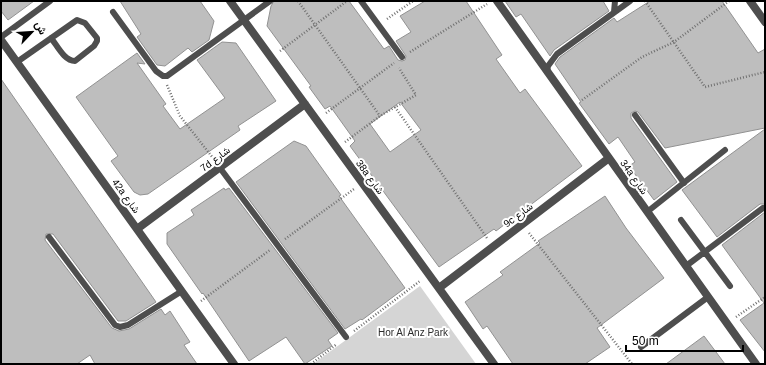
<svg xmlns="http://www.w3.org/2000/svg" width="766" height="365" viewBox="0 0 766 365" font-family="Helvetica,Vazirmatn,sans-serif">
<rect width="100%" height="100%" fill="#fff"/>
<!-- green -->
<path fill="#d5d5d5" d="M420,286L476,364H313Z"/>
<!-- building -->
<path fill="#bebebe" stroke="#929292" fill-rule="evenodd" d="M1,1H34L8,20L1,11Z
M120,1H200L214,21L209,40L192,52L188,48L165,66L157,65L137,37L141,34Z
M274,1H349L384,49L389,46L398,60L402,61L405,60L406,56L396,41L411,32L400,16L425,1H466L502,55L496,59L520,93L525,89L582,166L496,231L494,229L439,267L350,146L355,141L330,106L325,109L309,87L311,86L267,26L271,6ZM400,102L421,130L390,152L370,124Z
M505,1H603L609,11L554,50L550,56L521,14L516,17Z
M650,1H722L758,53L765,49V128L665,148L638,112L635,111L631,113V118L677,182L654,200L629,166L635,162L618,137L609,144L579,103L581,102L555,64L560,57L614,18L617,22Z
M222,42L236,43L276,101L238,126L240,130L148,194L140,195L134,192L111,161L118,156L76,97L137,53L145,64L137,63L166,104L163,106L180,129L225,98L197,60Z
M1,79L156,302L126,321H118L53,234H46L45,240L112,328L119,331L129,329L161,309L165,315L170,311L190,342L184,345L197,364H95L90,355L77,364H1Z
M765,129V204H760L717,237L682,190Z
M294,141L306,146L341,195L339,196L405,288L362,320L361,319L345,329L236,182Z
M224,188L225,190L229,188L338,333L328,340L332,346L305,364L286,337L249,361L203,293L202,294L167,244V233L194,215L191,210Z
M605,196L626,228L664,278L597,328L610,347L585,364H513L487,326L483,329L465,302L503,275L500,272L540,243L538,241Z
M765,212V352L740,320L764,303L722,245Z
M704,336L725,364H666Z"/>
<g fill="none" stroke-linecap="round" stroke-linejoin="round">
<!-- path -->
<path stroke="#707070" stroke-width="2.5" stroke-dasharray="1 2" stroke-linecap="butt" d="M298,1L380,116
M645,1L705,87L765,72
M387,19L413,1
M280,51L347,1
M410,52L487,4
M167,85L180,116L213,158
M582,100L642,57L674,42L729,1
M395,107L487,238
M326,113L394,63
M345,142L380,116L416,95L399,68
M529,233L632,364
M285,239L354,189
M201,301L270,250
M736,317L765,297
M354,331L420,281
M311,364L337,344"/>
<!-- lane -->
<path stroke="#4e4e4e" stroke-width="6" d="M361,1L402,57
M113,12L156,71L163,76H167L270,1
M614,12L615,1
M1,37L50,1
M17,62L77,20L85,23L97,38V41L94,46L75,61C64,61 57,45 51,38
M547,72L548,66L557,54L630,1
M635,115L684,183
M220,168L346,337
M647,212L725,150
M681,220L730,286
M49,237L115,325L120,327L128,325L182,291
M686,266L763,208
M641,347L708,297"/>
<!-- street -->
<path stroke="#4e4e4e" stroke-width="8" d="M230,1L494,364
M497,1L756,364
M750,1L765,22
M1,40L234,364
M137,229L305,104
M439,288L609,158"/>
</g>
<g text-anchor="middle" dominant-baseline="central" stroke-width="4" stroke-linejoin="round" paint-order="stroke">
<!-- street labels -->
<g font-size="10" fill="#000" stroke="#fff">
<text transform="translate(215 159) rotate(-37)">7d شارع</text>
<text transform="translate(370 177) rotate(54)">38a شارع</text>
<text transform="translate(634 177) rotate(55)">34a شارع</text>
<text transform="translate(126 196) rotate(54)">42a شارع</text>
<text transform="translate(518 215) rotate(-37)">9c شارع</text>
</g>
<!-- park labels -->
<g font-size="10" fill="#2c2c2c" stroke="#fff">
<text x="413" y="332">Hor Al Anz Park</text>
</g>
</g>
<!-- border -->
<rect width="766" height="365" fill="none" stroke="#000000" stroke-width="4"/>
<!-- north arrow -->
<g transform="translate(32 32) rotate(65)" stroke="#ffffff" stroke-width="3" paint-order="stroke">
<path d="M0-3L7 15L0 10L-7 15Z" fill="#000000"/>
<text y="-6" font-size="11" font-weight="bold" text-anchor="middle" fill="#000000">ش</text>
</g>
<!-- scale -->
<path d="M626 345v6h117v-6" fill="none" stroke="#000000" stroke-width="2"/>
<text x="632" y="345" font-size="12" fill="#000000" stroke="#ffffff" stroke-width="3" paint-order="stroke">50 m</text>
</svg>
